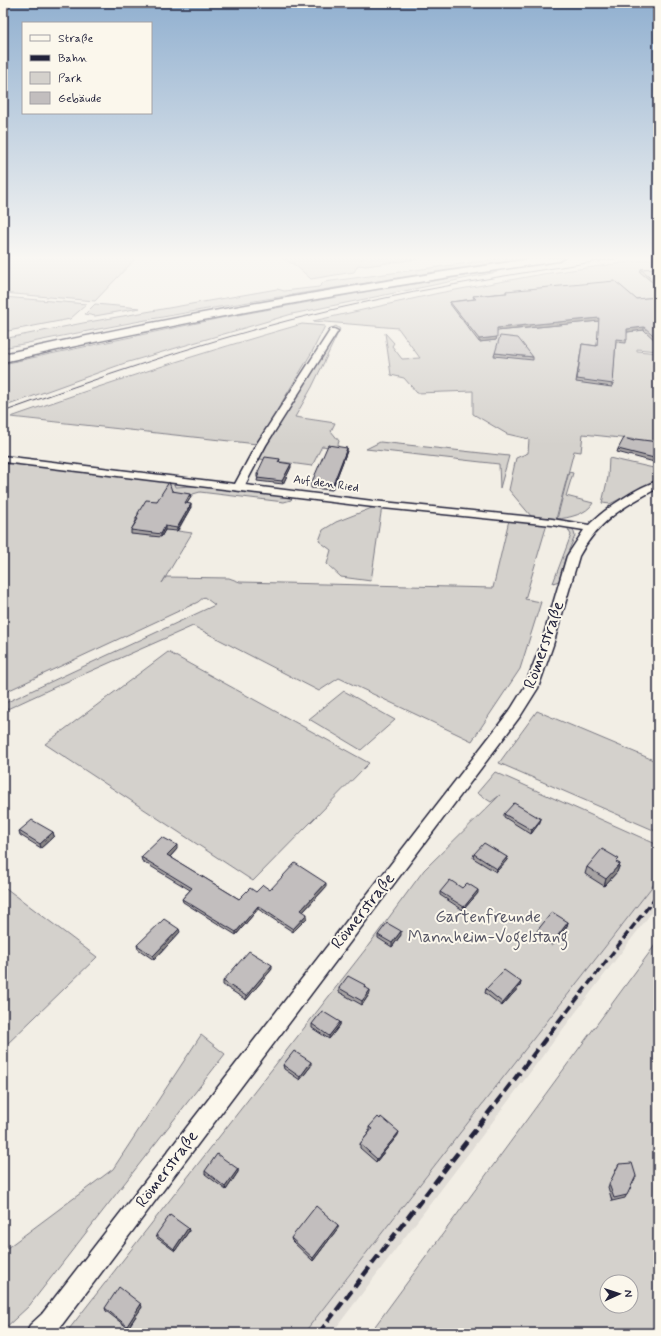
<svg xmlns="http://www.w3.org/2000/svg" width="661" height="1336" viewBox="0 0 661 1336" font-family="Mynerve,sans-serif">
<rect width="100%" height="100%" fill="#f2eee5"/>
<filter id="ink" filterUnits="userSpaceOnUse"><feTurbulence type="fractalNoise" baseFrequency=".025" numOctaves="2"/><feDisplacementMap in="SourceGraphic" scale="8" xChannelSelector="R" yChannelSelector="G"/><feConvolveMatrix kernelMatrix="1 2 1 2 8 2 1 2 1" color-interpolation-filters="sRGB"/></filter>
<g filter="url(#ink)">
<!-- built -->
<path fill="#e0dcd6" d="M658,879V904L332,1333H304Z"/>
<!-- green -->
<path fill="#d4d1cc" stroke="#7b7a84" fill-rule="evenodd" d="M3,258H136L95,301L3,293Z
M282,258H362L361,260L362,258H423L366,266L358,265L354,272L311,279L295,265Z
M506,258H537C358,283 180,311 3,348V339L83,323L277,289L284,291L319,287L324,282Z
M658,258V351L637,349V351L658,353V442L583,434L581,452L574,451L556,519L531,516L509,490L516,458L528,453L529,439L507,434L473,414V391L417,393L404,378L391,375L385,333L394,343L392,346L402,359L420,358L398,328L313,321L439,293L543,274Z
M495,271L497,272L292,314L125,363L3,407V364L221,318L370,291Z
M3,297L87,304L70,319L3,332Z
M95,304L140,308L95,316L85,314Z
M302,324L325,326L312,352L257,444L11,417C107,383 204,352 302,324Z
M336,326L340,329L312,387L295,417L335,423L331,431L339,441L337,448L322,446L312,466L260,459L259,455L320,353L330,329Z
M380,442L509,456L500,488L499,464L366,449Z
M609,458L658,469V479L610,504L602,503L608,477Z
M3,460L174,483L175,487L209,485L294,495L291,500L284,502L200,492L193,494L185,506L191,507L178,531L192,533L162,583L166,577L229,578L240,582L493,588L509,520L547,524L525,599L541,602L520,669L472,741L339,678L319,691L193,626L57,686L3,711V704L215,605L204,597L198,602L3,693Z
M569,472L573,473L566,496L593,503C587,514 569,518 557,519Z
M377,506H382L371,581L341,577L327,564L331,550L319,541L323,530L336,522Z
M567,527L573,529L575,536L565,559L559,581L553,583L571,535Z
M168,652L369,763L253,881L45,744Z
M344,691L395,720L361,750L309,719Z
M537,711L658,762V832L499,763Z
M495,772L658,845V879L304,1333H66L365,950L424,870L500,795L491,802L477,793Z
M3,886L97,957L3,1048Z
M658,941V1333H370ZM607,1282H631V1306H607Z
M201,1035L225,1054L29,1306L3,1330V1251L113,1169Z"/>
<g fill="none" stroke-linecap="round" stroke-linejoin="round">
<!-- street casing -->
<g stroke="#22223b" stroke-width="3">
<path id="street" d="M331,329H334L338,331L266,445L245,485L373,501L552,519L589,525C603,510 639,486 658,481V488C624,506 598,521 579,556L553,645L538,688L521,715L58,1330L55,1333H27L30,1325L42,1314L511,709L524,688L541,645L567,556L584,530L552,525L373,507L3,462V456L235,484L256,445Z"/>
</g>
<!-- secondary casing -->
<g stroke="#22223b" stroke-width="3">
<path id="secondary" d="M539,258H564L559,261C372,287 187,320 3,362V354C180,315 359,283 539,258Z"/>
</g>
<!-- street -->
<use href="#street" fill="#fbf7ec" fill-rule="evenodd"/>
<!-- secondary -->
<use href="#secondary" fill="#fbf7ec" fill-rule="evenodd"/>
<!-- tram -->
<path stroke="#22223b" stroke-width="1" d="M3,412C98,378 193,345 290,320C399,292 510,274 621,258"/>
<!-- rail-far1 -->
<path stroke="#22223b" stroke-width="3.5" stroke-dasharray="8 3.5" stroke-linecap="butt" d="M567,1012L658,894"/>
<!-- rail -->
<path stroke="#22223b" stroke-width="4.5" stroke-dasharray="10 4.5" stroke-linecap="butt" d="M319,1333L567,1011"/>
</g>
<!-- wall -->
<path fill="#a7a3a3" stroke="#22223b" d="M658,268V287L640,272L641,269Z
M506,291L636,299L658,297V343L644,330L627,332L626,343L616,342L612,387L576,382L582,344L597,346L599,321L497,331L496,340L479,342L450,304V302L474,299L473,296L506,293Z
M495,353L533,357V360L494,356Z
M634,441L658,442V463L617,452L618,449Z
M347,448V451L332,490L311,488V484Z
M280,459L279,462L291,467L283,484L257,481L258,477H257V474Z
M172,491L191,497L187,503L191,507L177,531L165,530L161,537L131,534V530L136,521V518L138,515V513L157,501Z
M504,814L540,822L531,834L504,817Z
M19,831L53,832L54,836L41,848L20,835Z
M177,849L170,857L239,899L256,892L270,890L326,887L303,912L307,918L293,932L258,909L236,935L183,902L182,899L190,890L142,861L141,857Z
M474,854L507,857V860L496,872L473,858Z
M618,863L620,864L617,872L604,886L585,874L587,867Z
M462,888L478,893L463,910L440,895V892Z
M568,922L567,926L552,945L536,935L537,931Z
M180,932L154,960L138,949L137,945Z
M378,935H401L392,947L378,938Z
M272,969L246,1000L223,985V981Z
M521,982L520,986L502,1006L485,993L486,989Z
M365,985V987L370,993L362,1005L339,992V988Z
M340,1022V1025L329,1039L312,1028V1024Z
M283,1065L311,1066L300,1080L284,1069Z
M369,1127L398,1135L376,1162L360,1148V1144L370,1131H369Z
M619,1164L636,1176L625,1198L612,1201L608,1187Z
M238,1169V1172L226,1190L205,1174V1171Z
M338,1225V1228L313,1261L292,1241L291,1238Z
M188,1228L189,1231L175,1251L157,1238L156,1235Z
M142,1307L128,1328L106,1311L105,1308Z"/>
<!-- shaded-wall -->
<path fill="#888585" stroke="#22223b" d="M599,318V321L496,331L497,328Z
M644,327V330L627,332V329Z
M497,337L496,340L479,342V339Z
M347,448V451L332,490V487Z
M291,464V467L283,484L282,481Z
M190,494L191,497L185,507V503Z
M191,504V507L177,531V528Z
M165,526V530L161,537V534Z
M541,819L540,822L531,834L532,830Z
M53,832L54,836L41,848L40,844Z
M177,845V849L168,859L167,855Z
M507,857V860L496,872L497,869Z
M620,864L617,872L604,886L606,879Z
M326,883V887L301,914V910Z
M478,890V893L463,910L464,907Z
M258,906V909L236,935V932Z
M307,914V918L293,932V929Z
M568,922L567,926L552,945L553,942Z
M179,929L180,932L154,960L153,956Z
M401,931V935L392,947V943Z
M272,965V969L246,1000V996Z
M521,982L520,986L502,1006L503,1003Z
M370,990V993L362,1005V1001Z
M340,1022V1025L329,1039V1036Z
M311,1062V1066L300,1080V1077Z
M399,1132L398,1135L376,1162L377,1159Z
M238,1169V1172L226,1190L225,1187Z
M338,1225V1228L313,1261V1258Z
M188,1228L189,1231L175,1251L174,1249Z
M141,1304L142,1307L128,1328L127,1326Z"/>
<!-- building -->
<path fill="#c2bebe" stroke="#22223b" d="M658,268V284L641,269Z
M615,281L636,299L658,297V339L644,327L627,329V340L616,339L613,384L577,379L582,344L597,346L599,318L497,328V337L479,339L450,302L476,299L473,296L507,293L506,291Z
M500,336L518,338L533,357L495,353Z
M624,438L634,441L635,439L658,442V459L618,449Z
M328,445L347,448L332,487L311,484Z
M265,457L280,459L278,462L291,464L282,481L257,478L259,474H257Z
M169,482L172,491L190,494L185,503L191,504L177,528L165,526L161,534L131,530L138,519L136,518L139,513H138L146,500L157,501Z
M514,803L541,819L532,830L504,814Z
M32,820L53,832L40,844L19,831Z
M162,837L177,845L167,855L239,899L250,888L256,892L263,885L270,890L295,863L326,883L301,910L307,914L293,929L258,906L236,932L182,899L192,888L141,857Z
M484,843L507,857L497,869L474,854Z
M602,849L619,859L616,862L620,864L606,879L587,867Z
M450,880L462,888L467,883L478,890L464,907L440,892Z
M552,912L568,922L553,942L537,931Z
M164,919L179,929L153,956L137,945Z
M387,923L401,931L392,943L378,935Z
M249,951L272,965L246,996L223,981Z
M504,970L521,982L503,1003L486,989Z
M348,976L365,985L364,987L370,990L362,1001L339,988Z
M322,1011L340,1022L329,1036L312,1024Z
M294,1051L311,1062L300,1077L283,1065Z
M378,1117L380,1119L381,1117L399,1132L377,1159L360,1144L372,1129L369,1127Z
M217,1154L238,1169L225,1187L205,1171Z
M632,1163L636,1176L627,1195L614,1198L609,1184L619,1164Z
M316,1206L338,1225L313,1258L291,1238Z
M170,1215L188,1228L174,1249L156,1235Z
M119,1287L141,1304L127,1326L105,1308Z"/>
</g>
<!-- sky -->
<linearGradient id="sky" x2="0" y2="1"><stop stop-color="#91b0d0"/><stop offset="0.58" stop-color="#f9f7f3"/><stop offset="1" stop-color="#f9f7f3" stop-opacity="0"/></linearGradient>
<rect width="661" height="445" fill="url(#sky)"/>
<g text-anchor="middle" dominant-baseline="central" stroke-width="4" stroke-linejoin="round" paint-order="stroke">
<!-- far-street labels -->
<g font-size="12" fill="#22223b" stroke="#fbf7ec">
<text transform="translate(326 484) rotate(8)">Auf den Ried</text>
</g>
<!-- near-street labels -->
<g font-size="17" fill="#22223b" stroke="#fbf7ec">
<text transform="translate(544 645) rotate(-71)">Römerstraße</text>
<text transform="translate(363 911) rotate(-52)">Römerstraße</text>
<text transform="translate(167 1169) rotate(-53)">Römerstraße</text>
</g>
<!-- near-park labels -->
<g font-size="17" fill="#575766" stroke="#fbf7ec">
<text x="488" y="917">Gartenfreunde<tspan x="488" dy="20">Mannheim-Vogelstang</tspan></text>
</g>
</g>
<!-- margin -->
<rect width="661" height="1336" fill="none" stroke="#fbf7ec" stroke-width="16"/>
<rect x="8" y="8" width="645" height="1320" fill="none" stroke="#22223b" stroke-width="1.5" filter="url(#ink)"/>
<!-- legend -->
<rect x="22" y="22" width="130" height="92" fill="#fbf7ec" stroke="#a4a2a5"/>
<rect x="30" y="35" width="20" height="6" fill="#fbf7ec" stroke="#a4a2a5"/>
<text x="58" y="42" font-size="12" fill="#22223b">Straße</text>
<rect x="30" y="55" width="20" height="6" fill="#22223b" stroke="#a4a2a5"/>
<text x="58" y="62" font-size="12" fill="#22223b">Bahn</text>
<rect x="30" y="72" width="20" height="12" fill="#d4d1cc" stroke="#a4a2a5"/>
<text x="58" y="82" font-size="12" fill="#22223b">Park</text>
<rect x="30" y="92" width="20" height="12" fill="#c2bebe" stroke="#a4a2a5"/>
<text x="58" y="102" font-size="12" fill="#22223b">Gebäude</text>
<!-- north arrow -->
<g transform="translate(619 1294) rotate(87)"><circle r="19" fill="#fbf7ec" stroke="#a4a2a5"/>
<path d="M0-3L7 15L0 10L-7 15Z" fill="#22223b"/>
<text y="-6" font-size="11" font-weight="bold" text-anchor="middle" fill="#22223b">N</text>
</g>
</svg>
